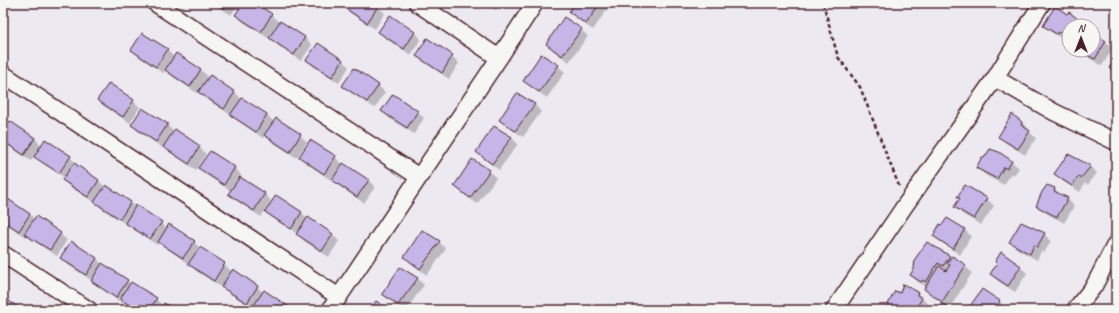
<svg xmlns="http://www.w3.org/2000/svg" width="1119" height="313" viewBox="0 0 1119 313" font-family="Caveat,sans-serif">
<rect width="100%" height="100%" fill="#ece9f0"/>
<filter id="ink" filterUnits="userSpaceOnUse"><feTurbulence type="fractalNoise" baseFrequency=".025" numOctaves="2"/><feDisplacementMap in="SourceGraphic" scale="8" xChannelSelector="R" yChannelSelector="G"/><feConvolveMatrix kernelMatrix="1 2 1 2 8 2 1 2 1" color-interpolation-filters="sRGB"/></filter>
<g filter="url(#ink)">
<!-- shadow -->
<path fill="#0003" d="M214,3H239L231,15Z
M244,3H253L271,15L280,23V22L305,38L312,45L301,61L277,45L269,37L268,38L243,22L237,15Z
M346,3H373L385,13L375,29L350,13L343,6Z
M486,3H500L496,10Z
M577,3H610L611,4L593,30L577,19L570,12Z
M1067,15L1078,20L1084,26H1069V40L1065,38L1064,40L1051,32L1044,26Z
M581,30L588,36L569,62L554,51L547,44Z
M1093,30L1113,48L1102,66L1089,58L1082,50H1093Z
M379,32H415L421,39L411,55L386,39Z
M318,45L343,61L349,67L339,83L314,67L307,60Z
M132,50H167L174,57L176,54L201,70L209,78L235,92L242,100L267,115L274,122L276,119L300,135L307,142L297,158L272,142L265,135L263,138L238,121L231,114V115L206,99L198,91L197,93L173,77L166,70L163,73L139,57Z
M417,56H452L459,63L449,79L424,62Z
M558,66L565,72L547,98L531,87L524,81Z
M343,86H378L385,92L375,108L350,92Z
M518,94L535,105L541,112L523,137L507,126L500,120Z
M98,100L133,101L140,107L130,123L105,107Z
M382,111H417L424,118L414,134L389,118Z
M3,118L9,124L10,122L35,138L42,146L70,157L77,164L76,166L98,180L105,187L130,202L136,208L161,223L167,229L194,242L201,249L224,264L232,272L257,287L264,293V292L291,310H256L255,308L254,309L229,293L222,286L221,287L196,271L190,265L166,248L159,242L157,245L133,229L128,224L127,225L102,209L95,202V203L70,187L63,180L65,178L42,163L35,156L31,161L7,145L3,142Z
M1022,122L1029,129L1028,131L1036,138L1025,155L1006,143L1000,136Z
M132,125H167L174,132L199,147L206,154L196,170L171,153L164,146L163,148L139,132Z
M511,137L518,144L499,170L484,159L477,152Z
M210,152L235,168L241,175L240,178L265,194L271,201L261,217L237,201L230,194L231,191L206,175L200,168Z
M998,153L1012,162L1019,168L1014,175L1011,173L1004,185L985,175L978,168Z
M300,157H335L343,165L368,180L375,187L364,203L340,187L332,179L331,180L307,164Z
M1090,166L1097,173L1088,185L1085,183L1080,192L1062,181L1055,174Z
M489,171L496,178L477,204L462,193L455,186Z
M965,186L987,199L994,206L981,225L962,214L956,207L961,198Z
M1047,186L1055,189L1061,196L1068,199L1074,206L1064,223L1044,212L1037,206Z
M3,195L7,199L30,214L35,220L60,234L67,240L57,256L32,240L27,235L26,237L3,222Z
M265,211L266,212H301L308,219L332,234L339,241L329,257L304,241L298,234L273,219Z
M947,219L965,230L971,236L960,255L941,242L934,236Z
M1044,234L1051,241L1044,253L1041,251L1037,260L1017,249L1010,242Z
M439,242L446,249L427,275L412,264L405,257Z
M949,257L951,260L965,266L972,273L949,309L951,310H938L942,303L932,296L925,289L927,287L918,282L911,275Z
M61,258H96L104,266L127,281L131,285L156,299L163,306L174,310H134L124,302L123,304L99,287L91,280L68,265Z
M1020,267L1027,273L1015,292L998,281L991,274Z
M417,278L424,285L406,310H404L390,300L383,294Z
M982,291L1000,302L1006,309V310H971Z
M917,293L929,305L926,310H893L888,306L900,294Z"/>
<!-- building -->
<path fill="#c5b6e7" stroke="#4a1f2b" d="M215,3H228L224,9Z
M243,3H255L272,14L261,32L235,15Z
M344,3H375L379,5L367,23L342,6Z
M575,3H600L586,24L569,12Z
M1055,6L1067,14L1069,12L1078,19L1073,26H1069V32L1066,36L1058,32L1057,34L1043,26Z
M390,15L415,32L404,49L378,32Z
M564,17L582,29L562,56L546,44Z
M280,21L305,37L294,55L269,38Z
M1093,29L1097,31L1096,34L1106,41L1095,59L1081,52L1082,50H1093Z
M142,33L168,49L156,67L131,50Z
M427,38L453,55L442,73L416,56Z
M318,43L343,60L332,77L306,60Z
M176,53L201,69L190,87L165,70Z
M541,54L559,65L539,92L523,81Z
M1116,58V73L1109,68Z
M354,68L379,85L367,102L342,86Z
M210,75L235,92L224,109L198,92Z
M109,83L134,100L123,117L97,100Z
M517,93L535,104L515,131L499,120Z
M393,94L418,111L407,128L381,111Z
M242,98L267,114L256,132L230,115Z
M142,108L168,124L156,142L131,125Z
M1012,114L1022,122L1021,125L1030,131L1018,149L998,137Z
M276,118L301,134L290,152L264,135Z
M10,121L35,138L24,155L3,141V131Z
M494,126L512,137L492,164L476,152Z
M175,129L200,146L189,164L163,147Z
M45,139L71,156L59,173L34,157Z
M310,140L336,156L324,174L299,157Z
M990,149L999,152L1012,161L1007,169L1004,167L997,179L976,168L982,157L984,158Z
M210,151L235,167L224,185L198,168Z
M1068,154L1091,166L1081,178L1078,177L1072,186L1054,174Z
M472,159L490,170L470,198L454,186Z
M74,163L99,180L88,197L62,180Z
M343,163L369,180L357,197L332,180Z
M240,177L265,193L254,211L228,194Z
M106,185L131,202L120,219L94,202Z
M965,185L987,198L974,219L954,207L960,198L957,197Z
M1047,185L1055,188L1054,191L1068,198L1057,217L1036,206L1042,192Z
M276,195L302,212L291,229L265,212Z
M5,197L30,214L19,231L3,221V200Z
M136,205L162,222L150,239L125,223Z
M36,216L61,233L50,250L24,234Z
M308,217L333,234L322,251L296,234Z
M947,218L965,229L953,249L933,236L940,224L942,225Z
M1021,222L1045,233L1037,247L1034,245L1030,254L1009,242Z
M169,224L195,241L183,258L158,242Z
M422,230L440,241L420,269L404,257Z
M71,241L97,258L86,275L60,258Z
M927,242L950,256L943,266L938,263L926,282L923,280L921,282L910,275L914,269L915,259Z
M200,247L225,263L214,281L188,264Z
M1001,252L1021,266L1008,286L990,274L997,264L995,262Z
M952,256L966,265L942,302L924,289L939,266L946,271L950,265L947,263Z
M102,263L128,280L116,298L91,281Z
M400,267L418,278L398,305L382,294Z
M233,269L258,286L247,303L221,287Z
M131,282L157,298L149,310H137L120,299Z
M903,284L918,292L917,295L922,298L915,310H896L887,306L895,291L900,293Z
M982,289L1000,301L994,310H970L968,309Z
M264,290L289,307L287,310H256L252,308Z
M4,298L23,310H3V299Z
M376,301L390,310H370Z
M164,303L176,310H159Z
M941,303L951,309L950,310H936Z"/>
<g fill="none" stroke-linecap="round" stroke-linejoin="round">
<!-- minor casing -->
<g stroke="#4a1f2b" stroke-width="19">
<path id="minor" d="M155,3L419,177
M417,3L499,58
M3,74L339,297
M995,78L1054,112L1116,142
M3,254L89,310
M330,310L499,58L535,3
M834,310L906,204L995,78L1042,3
M1075,310L1094,286L1116,243"/>
</g>
<!-- path -->
<path stroke="#4a1f2b" stroke-width="2.5" stroke-dasharray="4 3" stroke-linecap="butt" d="M823,3L838,57L860,87L899,186"/>
<!-- minor -->
<use href="#minor" stroke="#f6f6f2" stroke-width="16"/>
</g>
</g>
<!-- margin -->
<rect width="1119" height="313" fill="none" stroke="#f6f6f2" stroke-width="16"/>
<rect x="8" y="8" width="1103" height="297" fill="none" stroke="#4a1f2b" stroke-width="1.5" filter="url(#ink)"/>
<!-- north arrow -->
<g transform="translate(1081 38)"><circle r="19" fill="#f6f6f2" stroke="#b1a0a2"/>
<path d="M0-3L7 15L0 10L-7 15Z" fill="#4a1f2b"/>
<text y="-6" font-size="11" font-weight="bold" text-anchor="middle" fill="#4a1f2b">N</text>
</g>
</svg>
